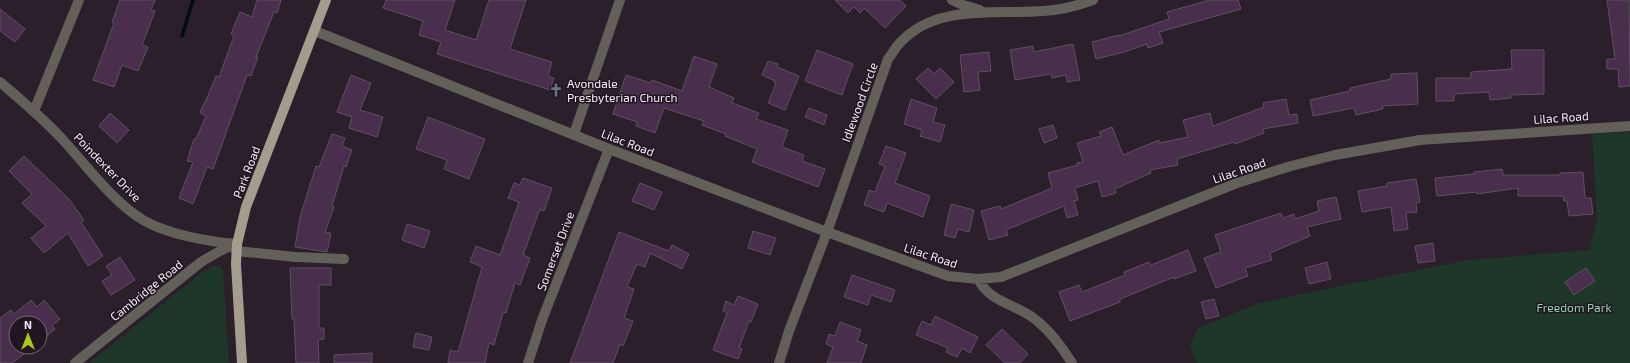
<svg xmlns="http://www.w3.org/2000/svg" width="1630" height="363" viewBox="0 0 1630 363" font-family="'Exo 2',sans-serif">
<rect width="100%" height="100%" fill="#2a1f2b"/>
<!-- green -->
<path fill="#1e3729" d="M1630,132V363H1197L1190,346L1197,329L1258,303L1468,260L1589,250L1597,219L1592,134Z
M216,265L220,266L223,270L229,363H89L205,270Z"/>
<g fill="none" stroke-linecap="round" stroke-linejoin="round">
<!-- stream -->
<path stroke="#000d11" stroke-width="3.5" d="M182,36L193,0"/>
</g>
<!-- building -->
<path fill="#492f4d" stroke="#5e515f" d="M120,0H155L151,10L155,11L142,45L148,47L138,71L122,65L114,87L93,80L114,23L112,22Z
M257,0H281L277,13L274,12L256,57H258L251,76L247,75L213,169L207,167L193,204L179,198L193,162L187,161L194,139H196L206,116L200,113L204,103H205L216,76L219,77L234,36L231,34L240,12L252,17Z
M386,0H455L445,30L476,40L489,0H526L510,49L552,62L548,76L554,78L550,90L437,54L441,42L419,35L423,21L383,8Z
M835,0H900L906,6L885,28L864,8L860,13L854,7L848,13Z
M1210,0H1238L1241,9L1159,32L1163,43L1148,48L1147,44L1124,52L1096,59L1092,42L1119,35V36L1169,19L1167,12Z
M1607,0H1629L1630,86L1619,87L1618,69H1607V59H1615Z
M0,9L25,29L15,42L0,31Z
M1073,44L1080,80L1067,82L1066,75L1052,78L1051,74L1015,80L1010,50L1033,46L1034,52Z
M817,50L853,64L842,95L805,81Z
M1511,50H1544V94L1511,95V98L1490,100L1489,92L1454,94V101H1436V78H1471V72L1512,69Z
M989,52L991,71L978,72L980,90L964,92L960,55Z
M694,56L717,64L709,87L734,98L732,103L759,113L756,119L788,130L782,147L804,155L802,161L825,169L818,187L752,162L757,149L725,136L726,134L702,125L704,121L664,108L655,133L636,126L637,122L613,114L626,75L651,83L652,80L682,91Z
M768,61L778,64L777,67L799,76L785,110L768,103L776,84L774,83L775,81L762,75Z
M928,68L934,74L940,68L954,82L936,99L916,79Z
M1417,73L1418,104L1382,106L1383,109L1356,115L1354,108L1313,116L1310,100L1350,91V88L1391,79V74Z
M351,75L371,83L360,110L383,117L377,137L349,128L352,117L337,112Z
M911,99L937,108L933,122L945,125L940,142L920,136L922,130L904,124Z
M1286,99L1289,115L1297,114L1298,123L1263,129L1264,133L1235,144L1234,142L1177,159L1178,165L1150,170L1151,173L1115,189L1116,193L1102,197L1098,181L1075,188L1078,200L1074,201L1078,215L1067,218L1064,206L1006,230L1008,235L989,240L981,211L1000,206L1001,209L1052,188L1048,173L1078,165L1077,163L1083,162L1077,143L1101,136L1099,132L1112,127L1123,155L1159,140V143L1188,137L1183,120L1210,113L1213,126L1264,107L1263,103Z
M809,108L827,115L824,125L805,117Z
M110,113L129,130L117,143L99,126Z
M428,117L485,139L469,179L444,169L447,160L416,149Z
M1053,125L1057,138L1044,143L1039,129Z
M332,134L345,138L342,146L352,150L346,167L344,166L332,206L334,207L325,232L331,233L327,252L295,247L300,217L316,166L319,167Z
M886,146L906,153L895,183L930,196L923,217L887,203L884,212L864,205L869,190L875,192L885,166L879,164Z
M24,156L69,199L84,220L81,222L103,256L88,266L68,233L44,253L31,238L46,226L22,203L32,194L9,171Z
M1502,169L1503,175H1560V173L1583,172L1585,198H1591L1593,214L1569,216L1567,201H1564L1563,196H1518V188L1477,194V192L1437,196L1435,178L1474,174V172Z
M523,178L552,188L544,211L540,209L523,255L530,258L520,285L515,283L506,313L503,312L494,345L489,343L485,363H448L450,350L458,352L482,267L470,262L476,246L500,255L519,202L508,198L514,183L520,185Z
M1416,179L1420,202L1416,203L1417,212L1406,213L1408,229L1394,231L1391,207L1362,212L1358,191L1387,186V183Z
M640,183L662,192L654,210L632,201Z
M1336,197L1341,219L1307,227L1310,236L1270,253L1272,260L1245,268L1248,276L1216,288L1204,258L1221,252L1215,235L1281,213L1283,218L1294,214L1295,219L1319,211L1317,201Z
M951,204L974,210L969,232L958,229L955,238L944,235Z
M407,224L430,231L424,248L402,240Z
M753,231L776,238L770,255L748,248Z
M619,232L669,251L672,245L689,254L682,269L650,253L645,267L637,264L627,287L634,289L624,318L633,321L623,346L620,344L613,363H570Z
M1433,243L1435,261L1418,263L1415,246Z
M1188,250L1196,271L1174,279V277L1120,299V302L1070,321L1059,292L1079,285L1082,292L1125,275L1124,272L1149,262L1151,265Z
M120,257L135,280L111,295L102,281L112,275L106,266Z
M1327,262L1331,279L1309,284L1305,268Z
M290,268H331V285H319V328H324V339L318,340L319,363H296L294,319H292Z
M1586,268L1595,281L1574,295L1565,282Z
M852,275L895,290L891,302L871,295L868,305L844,297Z
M738,296L758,304L751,322L749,321L739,348L742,349L738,359L713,350L727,313L723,311L726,301L734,305Z
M1214,299L1219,316L1206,319L1201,302Z
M31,300L37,307L44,300L60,319L52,326L55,329L45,338L40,332V323H16V347H33L12,363H0V318L11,310L14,314Z
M935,316L978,337L970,353L962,348L957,357L946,352L948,348L916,335L922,321L931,325Z
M840,322L861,330L857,341L867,345L861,363H827L833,347L826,344L829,334L835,336Z
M1002,329L1028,354L1020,363H1005L986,345Z
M416,333L432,337L429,350L413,347Z
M372,353V363H334V355Z"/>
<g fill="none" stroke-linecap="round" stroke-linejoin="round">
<!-- minor -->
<path stroke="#636059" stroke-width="10" d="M952,0L963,5L980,10
M315,31L609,149L827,232L948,276L978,279L1001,277L1237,183L1291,166L1335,155L1420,140L1630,126
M0,82C22,101 44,119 63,140C87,166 113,202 143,220C166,234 210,242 237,244
M34,111L79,0
M574,134L620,0
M236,251L296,257L344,259
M978,279C990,302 1012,303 1032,317C1049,329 1061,346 1072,363
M75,363L201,262L220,251L235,244
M528,363L542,320L609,149
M779,363L789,331L827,232L888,59C892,54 895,48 899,44C934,3 996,15 1043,11C1061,10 1077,6 1093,0"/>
<!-- major -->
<path stroke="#a49d8e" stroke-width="10" d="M242,363L236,264L237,244L246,207L326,0"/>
</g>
<!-- icons -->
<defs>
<g id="church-bare" transform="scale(1.08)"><path d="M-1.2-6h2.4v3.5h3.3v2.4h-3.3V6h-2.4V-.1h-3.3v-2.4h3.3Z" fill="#6b7280" stroke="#201521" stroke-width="2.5" paint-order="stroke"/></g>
</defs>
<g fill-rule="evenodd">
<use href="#church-bare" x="556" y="90"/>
</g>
<g text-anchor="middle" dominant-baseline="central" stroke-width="3" stroke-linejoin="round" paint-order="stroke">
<!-- poi labels -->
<g font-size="12" fill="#f4ecf4" stroke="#201521" text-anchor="start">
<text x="567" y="83">Avondale<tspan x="567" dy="14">Presbyterian Church</tspan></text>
</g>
<!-- street labels -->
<g font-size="12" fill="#f4ecf4" stroke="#201521">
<text transform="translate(859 102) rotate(-70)">Idlewood Circle</text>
<text transform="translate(1561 117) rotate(-4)">Lilac Road</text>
<text transform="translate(628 142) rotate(21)">Lilac Road</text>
<text transform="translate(108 167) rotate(46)">Poindexter Drive</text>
<text transform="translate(1239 170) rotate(-19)">Lilac Road</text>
<text transform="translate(246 172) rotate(-69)">Park Road</text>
<text transform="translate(555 251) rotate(-69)">Somerset Drive</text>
<text transform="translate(931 255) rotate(18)">Lilac Road</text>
<text transform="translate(146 290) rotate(-39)">Cambridge Road</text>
</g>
<!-- park labels -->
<g font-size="12" fill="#8ed6af" stroke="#201521">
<text x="1574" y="307">Freedom Park</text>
</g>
</g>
<!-- north arrow -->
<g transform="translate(28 335)"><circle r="19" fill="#201521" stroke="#756b75"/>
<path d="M0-3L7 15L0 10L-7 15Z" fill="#a9c71a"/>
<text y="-6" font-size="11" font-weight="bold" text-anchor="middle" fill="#f4ecf4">N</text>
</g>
</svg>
